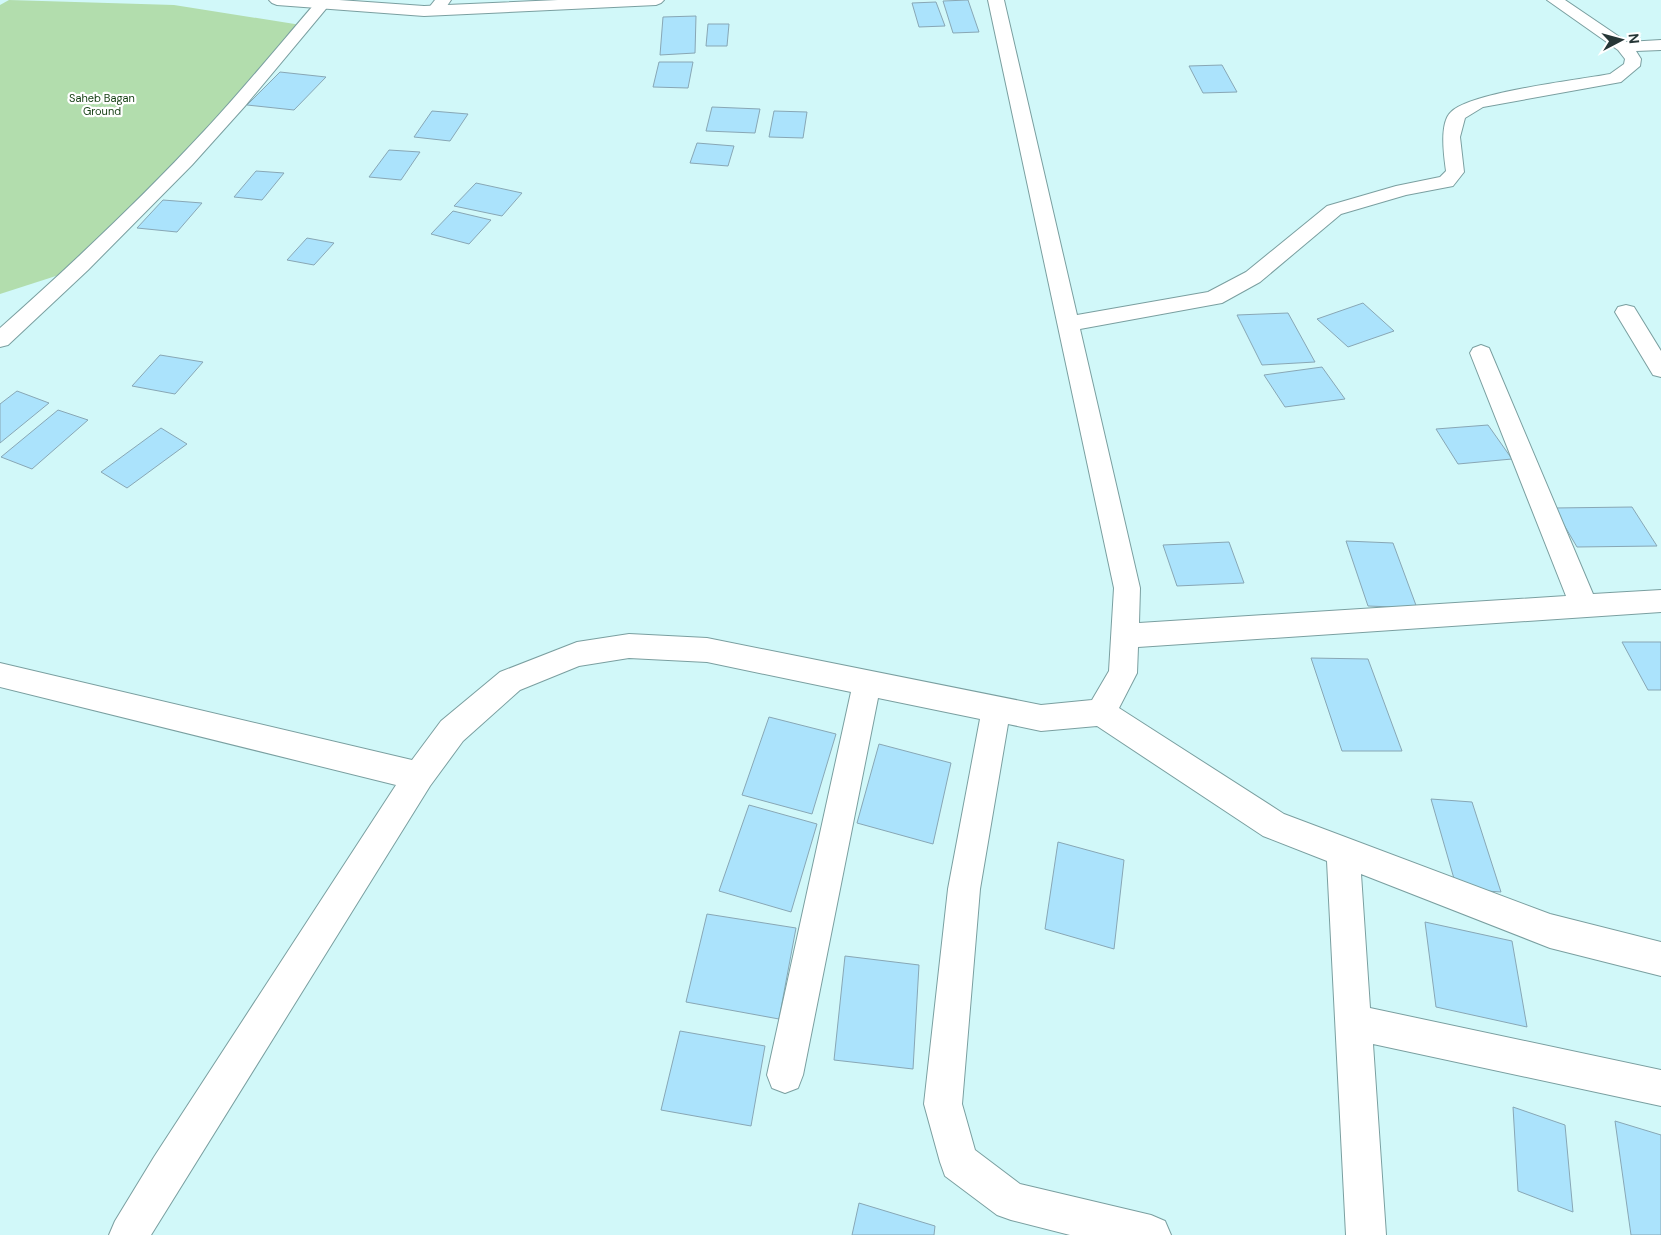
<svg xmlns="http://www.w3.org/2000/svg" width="1661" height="1235" viewBox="0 0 1661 1235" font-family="'DM Sans',sans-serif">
<rect width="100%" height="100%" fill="#d1f8f9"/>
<!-- green -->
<path fill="#b2ddad" d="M9,0L174,5L301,25L90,265L0,294V5Z"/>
<!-- building -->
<path fill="#abe3fc" stroke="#88a7b5" d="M968,0L979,32L953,33L943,1Z
M936,2L945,26L919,27L912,3Z
M696,16L695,53L660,55L663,17Z
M708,24H729L727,46H706Z
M659,62H693L688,88L653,87Z
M1222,65L1237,92L1203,93L1189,66Z
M280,72L326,77L294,110L247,105Z
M712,107L760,109L755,133L706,131Z
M432,111L468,114L450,141L414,137Z
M774,111L807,112L803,138L769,137Z
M697,143L734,146L728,166L690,163Z
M389,150L420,152L401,180L369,177Z
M256,171L284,173L262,200L234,197Z
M476,183L522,193L502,216L454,206Z
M163,200L202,203L177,232L137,228Z
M453,211L491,220L469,244L431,234Z
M307,238L334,243L314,265L287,260Z
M1363,303L1394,331L1348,347L1317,319Z
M1288,313L1315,362L1262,365L1237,315Z
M160,355L203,362L175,394L132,386Z
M1322,367L1345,399L1285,407L1264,375Z
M17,391L49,403L0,443V404Z
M58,410L88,420L32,469L1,457Z
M1488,425L1512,459L1458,464L1436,429Z
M161,428L187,444L127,488L101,472Z
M1632,507L1657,546L1577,547L1554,508Z
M1346,541L1393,543L1417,608L1368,606Z
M1229,542L1244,583L1177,586L1163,545Z
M1622,642H1661V690H1648Z
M1311,658L1368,659L1402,751H1342Z
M769,717L836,734L812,814L742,795Z
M879,744L951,763L933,844L857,823Z
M1431,799L1472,802L1501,892L1457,889Z
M749,805L817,824L791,912L719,891Z
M1058,842L1124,860L1114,949L1045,929Z
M707,914L796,928L779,1019L686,1002Z
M1425,922L1512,941L1527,1027L1436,1007Z
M845,956L919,965L913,1069L834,1060Z
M680,1031L765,1046L751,1126L661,1110Z
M1513,1107L1565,1125L1573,1212L1518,1191Z
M1615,1121L1661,1135V1235H1631Z
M859,1203L935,1226L934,1235H852Z"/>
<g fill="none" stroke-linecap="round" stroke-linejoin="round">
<!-- minor casing -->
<g stroke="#7a9fa0" stroke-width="2">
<path id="minor" d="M435,0H451C445,9 441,16 430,13L427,10Z
M988,0H1004L1077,315L1208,292L1246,272L1327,206L1396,186L1440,177L1446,171C1444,156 1439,123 1451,112C1471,92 1578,80 1610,74L1624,64L1625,59L1618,50L1547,0H1565L1627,42L1661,40V50L1636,51L1641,59L1640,66L1621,82L1483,107L1465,118L1460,137L1464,172L1453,186L1406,195L1341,214L1260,282L1222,303L1080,329L1140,588L1139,623L1566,596L1470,353L1473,348L1481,345L1489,348L1593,594L1661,590V612L1138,647L1137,673L1119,708L1284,814L1550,914L1661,942V976L1550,948L1361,874L1370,1008L1661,1070V1106L1373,1044L1386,1235H1346L1327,861L1263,836L1097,726L1041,731L1008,724L980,889L962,1104L975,1150L1020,1184L1151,1215L1165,1221L1171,1235H1070L1011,1220L997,1215L945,1176L940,1162L924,1104L948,889L980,719L878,698L803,1075L798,1088L785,1093L772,1088L767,1075L851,692L707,662L629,658L579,666L520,690L463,741L430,786L151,1235H109L115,1221L154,1157L396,785L0,687V663L412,760L441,721L500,672L577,642L629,634L707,638L1041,705L1092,700L1109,671L1114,588Z
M317,1H327L330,4L245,106L192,165L88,270L8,345L0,347V328C71,265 140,200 205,130C244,88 280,44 317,1Z
M1626,305L1634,307L1661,351V377L1653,375L1615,312L1618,307Z"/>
</g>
<!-- tertiary casing -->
<g stroke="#7a9fa0" stroke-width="2">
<path id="tertiary" d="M269,0H339L424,6L558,0H664L661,3L656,5L424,16L277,5L272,3Z"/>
</g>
<!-- minor -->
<use href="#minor" fill="#fff" fill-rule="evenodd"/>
<!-- tertiary -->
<use href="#tertiary" fill="#fff" fill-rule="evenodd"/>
</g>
<g text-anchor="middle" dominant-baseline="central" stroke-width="4.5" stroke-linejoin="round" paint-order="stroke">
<!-- far-park labels -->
<g font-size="11" fill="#123c10" stroke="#fff">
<text x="102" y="98">Saheb Bagan<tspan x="102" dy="13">Ground</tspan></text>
</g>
</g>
<!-- north arrow -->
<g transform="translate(1621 40) rotate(84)" stroke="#ffffff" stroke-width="4" paint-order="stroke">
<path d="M0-4L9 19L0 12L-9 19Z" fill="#263636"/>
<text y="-8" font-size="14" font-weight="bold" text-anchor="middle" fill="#263636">N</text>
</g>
</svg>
